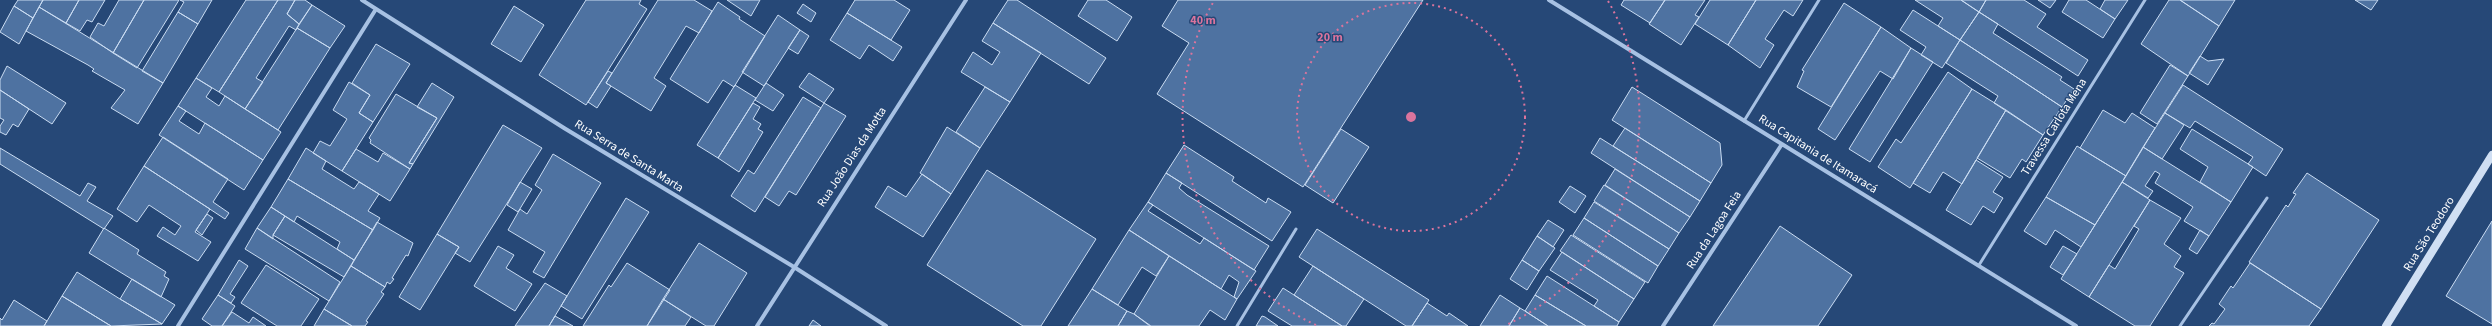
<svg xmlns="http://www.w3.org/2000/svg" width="2492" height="326" viewBox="0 0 2492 326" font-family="'Source Sans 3',sans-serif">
<rect width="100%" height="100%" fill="#264877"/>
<!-- building -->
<path fill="#4e72a1" stroke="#cadcf2" d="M18,0H43L33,18L14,6Z
M43,0H79L66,23L39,7Z
M79,0H105L92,22L87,20L80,31L66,23Z
M119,0H144L113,53L90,37L98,23L104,26Z
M144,0H179L137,68L113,53Z
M180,0H212L198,24L178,12L184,2Z
M246,0H278L219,92L196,78Z
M278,0H295L287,14L299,24L296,30L289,26L256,78L263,82L245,109L219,92Z
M295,0H305L312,5L299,24L287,14Z
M586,0H641L639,4L647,9L586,105L539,75Z
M658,0H694L712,11L699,33L686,26L654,78L666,86L651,111L606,83Z
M727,0H760L751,16Z
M855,0H894L910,10L891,40L847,13Z
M1008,0H1017L1106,58L1089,84L993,23Z
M1088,0H1106L1132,17L1117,41L1078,16Z
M1178,0H1423L1303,187L1157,94L1189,43L1162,26Z
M1624,0H1665L1650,23L1621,5Z
M1665,0H1705L1695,15L1699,17L1681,45L1649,24Z
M1710,0H1756L1728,45L1695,24Z
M1756,0H1803L1793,16L1784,10L1765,39L1774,45L1760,68L1728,45Z
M1915,0H1961L1979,12L1960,40L1938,26L1943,18Z
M1961,0H1986L1979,12Z
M1986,0H2024L2046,14L2037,27L2088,60L2078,76L1979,12Z
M2038,0H2056L2050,8Z
M2069,0H2086L2115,19L2103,38L2062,12Z
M2105,0H2128L2115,19L2100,9Z
M2169,0H2180L2219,26L2188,76L2141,44Z
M2180,0H2235L2219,26Z
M2355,0H2378L2371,10Z
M718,2L740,17L739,19L765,36L734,87L723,80L708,103L670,79Z
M1844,3L1881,27L1831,107L1797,87L1804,71L1802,70Z
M803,4L816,13L811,22L797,13Z
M312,5L345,26L330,48L297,28Z
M14,6L33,18L19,44L0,32Z
M514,6L544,25L521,62L491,44Z
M39,7L163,83L138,124L111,108L125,90L92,71L94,69L88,65L26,31Z
M1913,10L1960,40L1942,68L1921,55L1926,47L1900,30Z
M178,12L198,24L163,83L142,71Z
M1979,12L1998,24L1993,33L2062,77L2060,80L2074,89L2062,107L1960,40Z
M847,13L902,47L893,61L869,45L860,59L830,40Z
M778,15L800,30L764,86L742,72Z
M993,23L1041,53L1010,102L961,72L973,52L992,65L1000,52L982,41Z
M1881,27L1911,48L1893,79L1880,71L1835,140L1818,129Z
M297,28L330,48L278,130L245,109Z
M800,30L809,36L798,54L788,48Z
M1960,40L2062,107L2043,135L1994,103L1998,96L1946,63Z
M376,44L410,64L373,122L359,113L370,95L352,83Z
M1911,48L1933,62L1870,162L1849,149Z
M2200,56L2208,61L2224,59L2208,85L2189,73Z
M2170,65L2188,76L2157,124L2140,113Z
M7,66L66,103L52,124L0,90V80Z
M608,71L612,73L606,83L611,86L597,108L588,102Z
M1948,72L1972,89L1910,188L1878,167L1896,139L1901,143Z
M809,73L834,89L824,103L799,87Z
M196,78L212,88L206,97L219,106L225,96L281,132L263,160L178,106Z
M349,82L370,95L359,113L373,122L342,171L313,153L320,141L330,146L347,119L333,110Z
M432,83L454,97L413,164L409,163L437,118L417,107Z
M766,83L784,95L773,111L755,100Z
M735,85L756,98L718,158L697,145Z
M2183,85L2283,149L2266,176L2248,164L2253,157L2195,121L2190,128L2165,113Z
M985,87L1010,102L980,148L956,132Z
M1632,87L1720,143L1722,165L1711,183L1612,120Z
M1972,89L2006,110L1962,184L1943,172L1930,193L1913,183Z
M0,90L29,109L18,127L13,124L6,135L0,132V126L4,120L0,118Z
M396,94L437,118L409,163L413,164L410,169L370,143L371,140L369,138Z
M803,97L821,108L755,212L731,196L748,170L754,174Z
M753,103L760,107L753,119L761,124L758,129L763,132L739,172L718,158Z
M824,103L846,116L796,195L789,191L779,206L765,197Z
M178,106L186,111L179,121L199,134L205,123L263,160L244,190L159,135Z
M2006,110L2043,135L2026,162L2022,159L2010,178L1977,158Z
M2103,110L2125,123L2132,113L2155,128L2126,176L2080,148Z
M2165,113L2184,125L2162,159L2143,147Z
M503,125L542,148L470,262L455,253L459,247L437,234Z
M947,127L980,148L951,194L920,173Z
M1625,128L1711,183L1700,201L1613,146Z
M1341,129L1369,147L1333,203L1305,185Z
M2192,129L2253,167L2231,202L2200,182L2208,167L2180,149Z
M163,137L228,179L213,202L229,213L225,219L144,166Z
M1600,138L1700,201L1690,217L1591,153Z
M1184,145L1234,177L1232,181L1266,203L1268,198L1291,212L1272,241L1166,173Z
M2077,146L2126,176L2095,225L2046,197Z
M2143,147L2231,202L2209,236L2184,221L2193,207L2155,183L2160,174L2155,171L2145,186L2153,191L2148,198L2122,182Z
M0,148L80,196L88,183L96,187L87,201L113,216L104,229L0,164Z
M306,148L326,161L322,169L354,189L359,182L379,194L368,211L380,218L373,230L288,179Z
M356,149L378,162L383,153L410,169L390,201L342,171Z
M553,154L601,183L544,278L533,272L545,252L508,230L520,209L527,214L542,190L535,185Z
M1976,160L2003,177L1993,192L2003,198L1994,213L1983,206L1971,225L1946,210Z
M144,166L210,209L195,232L211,242L198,261L157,236L163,227L175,235L181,226L149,205L137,222L117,209Z
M1615,169L1690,217L1679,233L1605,185Z
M987,170L1096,239L1041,326H1023L927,265Z
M1166,173L1182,183L1179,188L1187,195L1269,246L1254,270L1148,202Z
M2307,173L2379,220L2321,309L2249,262L2286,205L2288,207L2296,194L2293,193Z
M922,174L951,194L923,237L875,207L888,186L906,197Z
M288,179L373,230L354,260L337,249L340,242L297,216L294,222L271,207Z
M520,182L532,189L518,212L507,205Z
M2122,182L2150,200L2089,297L2061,279Z
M1604,185L1679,233L1669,249L1594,201Z
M1570,186L1586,196L1575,213L1559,202Z
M2046,197L2095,225L2081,247L2055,230L2046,245L2024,231Z
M626,198L649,212L582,319L561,306Z
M2150,200L2181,218L2164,244L2181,256L2174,267L2184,273L2150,326H2135L2089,297L2109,265L2115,269L2139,229L2134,226Z
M1148,202L1153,205L1148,211L1200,244L1204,238L1256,271L1237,299L1234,297L1239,282L1229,275L1221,289L1129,230Z
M1594,202L1669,249L1658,266L1584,218Z
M271,207L285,216L273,235V239L257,228Z
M207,214L213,218L202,235L196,230Z
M285,216L354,260L344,277L273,235Z
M1584,218L1658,266L1648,283L1573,235Z
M1548,220L1564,230L1553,247L1537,236Z
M2492,221V324L2446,296Z
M377,222L413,243L408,256L406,255L392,278L394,279L390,284L387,282L385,287L351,266Z
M1780,226L1852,275L1818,326H1713Z
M104,228L139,250L137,254L166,272L164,276L169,279L161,297L89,253Z
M257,228L340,282L329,301L245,249Z
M1317,229L1429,300L1412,326H1406L1299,257Z
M1129,230L1169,256L1156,276L1142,267L1118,305L1092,289Z
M2200,230L2209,236L2197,254L2189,249Z
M437,234L459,247L420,310L399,297Z
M1571,235L1645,282L1634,299L1560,251Z
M1537,236L1555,248L1539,271L1522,260Z
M699,243L747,273L714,326H706L663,299Z
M498,246L514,255L506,268L532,284L515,311L474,286Z
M2063,246L2077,254L2063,275L2050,267Z
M1562,252L1634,299L1619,322L1594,306L1598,300L1550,270Z
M1169,256L1237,299L1225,320L1210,310L1199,326H1151L1134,314Z
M239,260L248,266L230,294L235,297L231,303L218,295Z
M1522,260L1539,271L1527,290L1510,279Z
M627,263L670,290L647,326H583L609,285L611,287Z
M2250,263L2321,309L2309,326H2209L2212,323L2214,324L2225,309L2219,304L2231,286L2233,288Z
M266,265L319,299L301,326H277L241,303Z
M351,266L385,287L381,292L384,294L366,321L368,322L365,326H352L324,309Z
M1313,266L1364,299L1346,326H1342L1294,295Z
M77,272L120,299L162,324L111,326L62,296Z
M1547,276L1619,322L1617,326H1586L1535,295Z
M132,279L175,305L162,324L120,299Z
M545,283L567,296L549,326H515Z
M1283,288L1294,295L1342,326H1292L1268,311Z
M1092,289L1127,311L1118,326H1068Z
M218,295L235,306L222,326H212L202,319Z
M1500,295L1520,308L1509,326H1480Z
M1535,295L1586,326H1548L1525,311Z
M62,296L111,326H44Z
M663,299L691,317L685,326H647Z
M14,300L47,321L44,326H0V318L2,320Z
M1427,303L1447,316L1449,313L1468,326H1412Z
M1520,308L1525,311L1548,326H1509Z
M324,309L352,326H314Z
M1127,311L1134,314L1150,326H1118Z
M232,312L249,323L253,317L266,326H222Z
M555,316L573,326H549Z
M1262,316L1265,317L1278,326H1256Z
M813,320L821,326H809Z"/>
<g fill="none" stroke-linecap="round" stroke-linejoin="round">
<!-- lane -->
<path stroke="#a7c1e3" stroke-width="3" d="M1744,121L1819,0
M1979,265L2145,0
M1237,326L1296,229
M2180,326L2267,198"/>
<!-- street -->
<path stroke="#a7c1e3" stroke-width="4" d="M362,0L564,128L794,267L886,326
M1549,0L2076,326
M178,326L376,9
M757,326L966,0
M1663,326L1782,144"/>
<!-- secondary -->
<path stroke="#d0dff3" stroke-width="8" d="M2386,326L2492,155"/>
</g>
<!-- distance rings -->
<g fill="none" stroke="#da749d" stroke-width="2" stroke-dasharray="2 4">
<circle cx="1411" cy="117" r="114"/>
<path d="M1316 325A229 229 0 0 1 1214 1M1608 1A229 229 0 0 1 1506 325"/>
</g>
<g text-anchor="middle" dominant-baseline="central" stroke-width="3" stroke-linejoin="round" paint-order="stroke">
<!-- street labels -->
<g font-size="12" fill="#fff" stroke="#264877">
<text transform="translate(2054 127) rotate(-58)">Travessa Carlota Mena</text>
<text transform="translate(1818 154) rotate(32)">Rua Capitania de Itamaracá</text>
<text transform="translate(629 156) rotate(32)">Rua Serra de Santa Marta</text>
<text transform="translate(852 157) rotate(-57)">Rua João Dias da Motta</text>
<text transform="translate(1714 230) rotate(-57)">Rua da Lagoa Feia</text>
<text transform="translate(2429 234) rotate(-58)">Rua São Teodoro</text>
</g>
</g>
<circle cx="1411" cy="117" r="6" fill="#da749d" stroke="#264877" stroke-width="2"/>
<g font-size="12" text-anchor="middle" font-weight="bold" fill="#da749d" stroke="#264877" stroke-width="3" stroke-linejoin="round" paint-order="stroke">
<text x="1203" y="24">40 m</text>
<text x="1330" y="41">20 m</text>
</g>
</svg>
